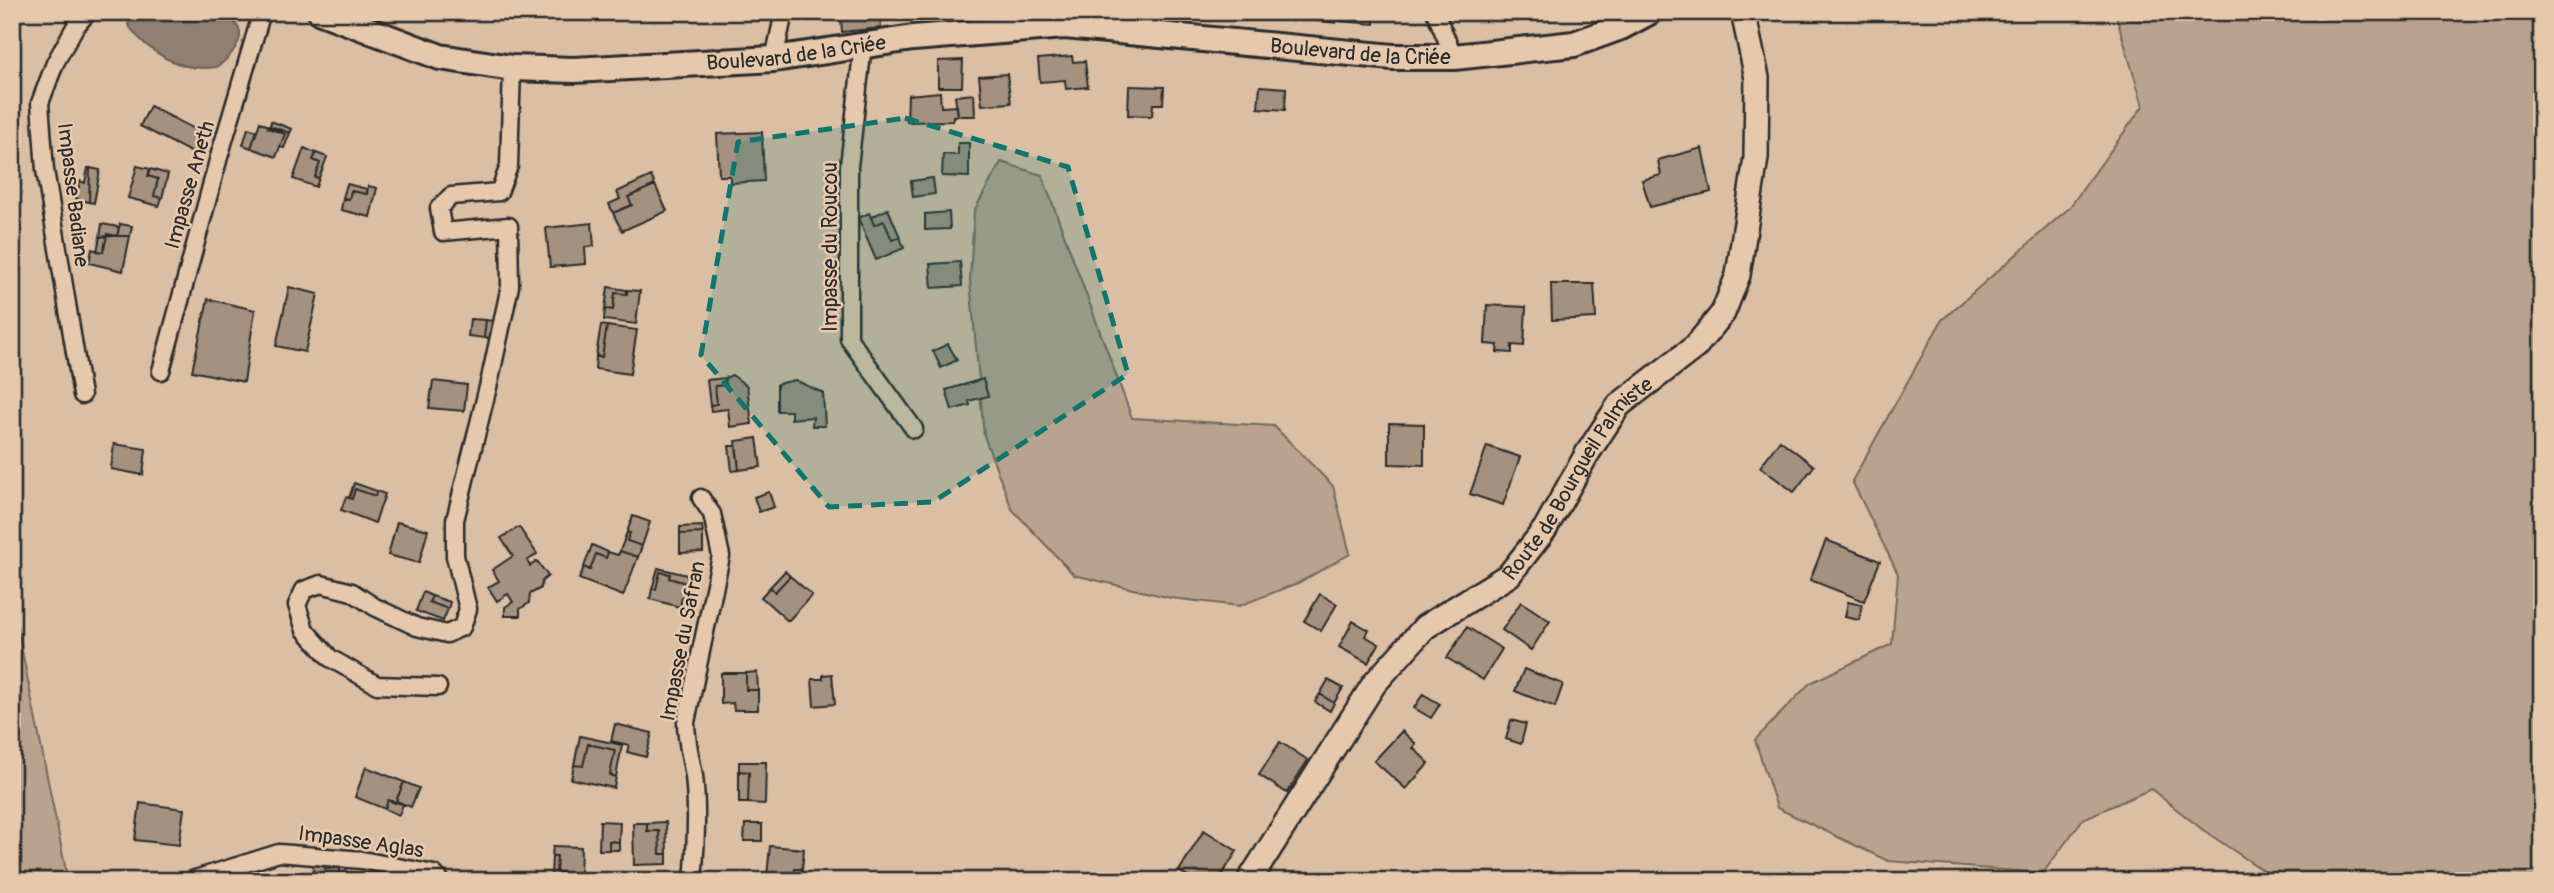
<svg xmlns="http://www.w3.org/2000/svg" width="2554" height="893" viewBox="0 0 2554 893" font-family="Pangolin,sans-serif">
<rect width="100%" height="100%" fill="#dbbfa4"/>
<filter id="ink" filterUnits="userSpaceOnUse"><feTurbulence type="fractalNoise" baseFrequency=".0143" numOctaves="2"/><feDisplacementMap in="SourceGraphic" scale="14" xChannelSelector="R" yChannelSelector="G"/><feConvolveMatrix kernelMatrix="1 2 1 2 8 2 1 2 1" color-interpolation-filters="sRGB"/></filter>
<g filter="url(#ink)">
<!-- green -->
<path fill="#baa38e" stroke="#72675c" stroke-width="2" d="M2115,12H2542V881H2279L2203,830L2151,789L2083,819L2043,873L1888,861L1777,808L1755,740L1810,683L1892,644L1898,574L1852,481L1942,320L2069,208L2143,106Z
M1001,162L1042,175L1132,418L1274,426L1333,486L1350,554L1298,583L1239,606L1171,598L1074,575L1012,509L984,436L970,280L974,211Z
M12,601L68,881H12Z"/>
<!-- water -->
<path fill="#908071" stroke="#685e55" stroke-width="2" d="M132,12H227C231,18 239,26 240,32C242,44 226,61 217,67C182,73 148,53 128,25Z"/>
<!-- building -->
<path fill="#a4917f" stroke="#2b2b2b" stroke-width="2" d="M577,12H613V19L579,18Z
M1231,12H1256L1255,19L1231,18Z
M1307,12H1311V15L1329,16L1328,22L1307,20Z
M1311,12H1337L1336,23L1328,22L1329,16L1311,15Z
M1340,12H1375L1374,24L1340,21Z
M880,14L881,28L842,32L841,19Z
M1072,56L1073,62L1085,61L1088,87L1066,89L1065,80L1040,82L1038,59Z
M963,60L962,87H938V61Z
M1007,74L1011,103L982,105L979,76Z
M1129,86L1164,87L1163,104H1153L1152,116L1128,115Z
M1260,86L1286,88L1285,110L1258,108Z
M940,92L941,107L957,106L958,116H953V121L907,122L908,95Z
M974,94L975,116H958L955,96Z
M150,106L204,134L194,154L140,126Z
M271,121L292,129L290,133L270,126Z
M260,122L285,134L276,157L251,148Z
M270,126L290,133L284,148L280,147L285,134L268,128Z
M248,128L257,131L251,148L243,145Z
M762,132L764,181L730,183V176H719L717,134Z
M958,143H969V177L942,176L943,154L958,155Z
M304,148L316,153L313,160L320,163L315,177L319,178L316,187L293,179Z
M1702,148L1711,192L1650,207L1642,180L1661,175L1658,160Z
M316,153L327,157L319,178L315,177L320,163L313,160Z
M137,166L150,169L148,176L158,179L154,196L162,198L159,206L128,198Z
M88,168H90L89,202L76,199L80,181L85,183Z
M90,168L100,170L94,203L89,202Z
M150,169L168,174L162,198L154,196L158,179L148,176Z
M651,176L655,185L628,197L632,205L613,213L609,204L620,199L617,192Z
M933,178L935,194L913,197L911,181Z
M347,184L367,189V194L351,191L349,199L343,198Z
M655,185L667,211L622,231L613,213L632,205L628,197Z
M368,186L377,188L370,217L341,210L343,198L349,199L351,191L367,194Z
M888,209L900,237L892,240L884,221L874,225L871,217Z
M949,212L950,229L925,230V214Z
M869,213L874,225L884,221L892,240L900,237L904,248L876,260L858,218Z
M592,223L594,246L585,247L586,264L550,267L546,228Z
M102,224L119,227L117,236L107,234V236L100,237Z
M120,224L132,226L130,236H117Z
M107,236L103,252L97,251L100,237Z
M107,236H130L123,271L89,263L92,249L103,252Z
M960,262L962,286L932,288L930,264Z
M1551,284H1594L1596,318L1552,320Z
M289,287L318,294L305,352L276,346Z
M608,287L627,290V294L615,293L613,310L605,309Z
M627,290L640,291L636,324L604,320L605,309L613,310L615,293L627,294Z
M208,299L255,310L244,382L192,371Z
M1487,305L1526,307L1524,346L1512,345V353L1497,352L1498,345L1485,344Z
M470,319L486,320L484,338L468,336Z
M486,320L493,321L491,338H484Z
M601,325L607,326L602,357L596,356Z
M607,326L637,330L630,374L595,369L596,356L602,357Z
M948,344L957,360L941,368L933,351Z
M732,375L747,386L752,424L730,427L728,409L711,411L710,405L717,404L715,386L726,385L725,378Z
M725,378L726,385L715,386L717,404L710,405L707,380Z
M983,379L988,396L969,401L970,405L952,410L946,390Z
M795,380L823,393L825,426H812L813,417L791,419V411H777V384Z
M433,381L467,385L464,411L429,408Z
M1389,423L1424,424V465L1389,464Z
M757,438L761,467L739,470L736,441Z
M1780,440L1814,466L1794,492L1760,467Z
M114,444L146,449L143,475L111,469Z
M729,446H736L739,470L732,471Z
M1487,446L1520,457L1503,505L1470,494Z
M354,483L377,491L375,496L355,489L352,499L349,498Z
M355,489L375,496L377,491L385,494L375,523L341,510L346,497L352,499Z
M769,492L774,507L759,512L754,497Z
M633,516L650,522L642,546L627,541L630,533L627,532Z
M397,522L428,530L419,563L388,555Z
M702,526L703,533L680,534V527Z
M519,527L537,554L527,561L530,566L537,561L548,576L542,581L541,588L530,594L529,603L520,609V616H505V607L513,602L508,594L497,601L488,587L499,581L492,570L513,556L501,538Z
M627,532L630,533L627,541L642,546L638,557L620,551Z
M703,533V552L680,553V534Z
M1826,540L1880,561L1864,601L1810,580Z
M592,545L608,552L606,558L596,554L590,570L584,567Z
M620,551L638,557L623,596L579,579L584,567L590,570L596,554L606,558L608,552L618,555Z
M658,568L691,576L687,591L684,590L686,583L669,578L670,574L660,572L656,589H652Z
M785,571L790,576L775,592L770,587Z
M660,572L670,574L669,578L686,583L685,598L682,597L680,607L650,599L652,589H656Z
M790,576L812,595L788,621L761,597L770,587L775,592Z
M423,592L432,596L429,602L448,609L443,621L416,611Z
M1320,594L1337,604L1321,631L1304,621Z
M432,596L450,602L448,609L429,602Z
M1521,602L1550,621L1531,650L1502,630Z
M1848,602L1862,605L1859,620L1845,617Z
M1353,621L1369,630L1365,636L1379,644L1368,663L1339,647Z
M1467,627L1502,649L1483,680L1447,658Z
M1524,669L1563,684L1555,707L1515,691Z
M757,672L758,690H746V673Z
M721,673H746V690H758V710H734L733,703L721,704Z
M832,674L835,704L814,706L812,679H823V675Z
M1328,680L1343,688L1334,703L1320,694Z
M1320,694L1334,703L1330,711L1315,702Z
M1423,694L1440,704L1431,718L1414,708Z
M1511,720L1526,724L1521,744L1506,739Z
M615,724L652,733L646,757L627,752L629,745L611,741Z
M1402,731L1416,744L1413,748L1429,763L1406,789L1374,761Z
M580,736L622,745L616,777L610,775L615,750L588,744L583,766L574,765Z
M1280,742L1308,760L1287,793L1259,775Z
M588,744L615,750L610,775L616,777L614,788L571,779L574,765L583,766Z
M739,762H766L765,804L748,803L749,772L739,771Z
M366,767L404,782L395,803L388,800L385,809L355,797Z
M739,771L749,772L748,803H739Z
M404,782L419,788L411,807L396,801Z
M388,800L403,804L399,815L385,809Z
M140,803L184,809L179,845L135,840Z
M600,821L620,822L619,842L609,841V850H599Z
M666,822L667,854H660L659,831H647V823Z
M633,823H647V831H659L660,854H667V864L634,865Z
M745,824H762V841H744Z
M1204,830L1237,851L1218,881H1195L1179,871Z
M609,841L619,842V850H609Z
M553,846L581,847L580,878H572V873L556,872L557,856H552Z
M770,846L804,849L802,869H795L794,881H782V878L767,877Z
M552,856H557L556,872L572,873V878L551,877Z
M346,862L347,881H341L340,868L325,869L324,863Z
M324,863L325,869L340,868L341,881H314L313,864Z
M795,869H802L801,881H794Z"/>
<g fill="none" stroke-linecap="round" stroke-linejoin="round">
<!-- street casing -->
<g stroke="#2b2b2b" stroke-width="21">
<path id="street" d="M1435,12L1454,57
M863,45L849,166V339L914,429
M774,59L784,12
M161,371L219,157L262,12
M82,395L45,170L40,103L55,63L75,27L88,12
M438,687L377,685L330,658L305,630L297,605L304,590L321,584L352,592L375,607L417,627L447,634L462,627L468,609L455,556V520L490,379L510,286L509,226L443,232L439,208L451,196L499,192L509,166L512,68
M192,880L279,853L362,860L434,874L441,881
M693,881C696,846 698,811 694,776C691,758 686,741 686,722L721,556L712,514L701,498"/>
</g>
<!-- secondary casing -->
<g stroke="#2b2b2b" stroke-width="28">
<g id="secondary">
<path id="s1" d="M1249,881L1374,684L1425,627L1509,575L1545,529L1587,454L1619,405L1695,347L1723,313L1738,275L1756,158L1757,78L1743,12"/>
</g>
</g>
<!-- primary casing -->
<g stroke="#2b2b2b" stroke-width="30">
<g id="primary">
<path id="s2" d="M321,12L440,57L512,68L574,70L774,59L913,38L1065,26L1393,57H1454L1574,44L1621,27L1649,12"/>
</g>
</g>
<!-- street -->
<use href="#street" stroke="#e6c8ac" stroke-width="16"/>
<!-- secondary -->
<use href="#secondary" stroke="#e6c8ac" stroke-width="23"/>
<!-- primary -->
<use href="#primary" stroke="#e6c8ac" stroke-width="24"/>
</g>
</g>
<!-- marked area -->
<path fill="#0f766e" fill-opacity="0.2" stroke="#0f766e" stroke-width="5" stroke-dasharray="14 9" stroke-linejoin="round" d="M905,118L1068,167L1128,374L933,502L829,507L701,355L738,142Z"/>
<g text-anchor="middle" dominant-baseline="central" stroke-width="5" stroke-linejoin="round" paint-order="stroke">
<!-- street labels -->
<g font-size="21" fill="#2b2b2b" stroke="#e6c8ac">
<text stroke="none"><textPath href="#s2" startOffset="1052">Boulevard de la Criée</textPath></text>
<text stroke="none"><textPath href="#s2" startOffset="485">Boulevard de la Criée</textPath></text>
<text transform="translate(190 185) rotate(-74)">Impasse Aneth</text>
<text transform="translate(73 195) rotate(83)">Impasse Badiane</text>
<text transform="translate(830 247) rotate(-90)">Impasse du Roucou</text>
<text stroke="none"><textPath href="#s1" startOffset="528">Route de Bourgueil Palmiste</textPath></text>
<text transform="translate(683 641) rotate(-79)">Impasse du Safran</text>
<text transform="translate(361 842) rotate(8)">Impasse Aglas</text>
</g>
</g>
<!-- margin -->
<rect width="2554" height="893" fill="none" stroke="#e6c8ac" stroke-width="42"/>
<rect x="21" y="21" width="2512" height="851" fill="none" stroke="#2b2b2b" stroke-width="2.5" filter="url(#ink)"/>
</svg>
